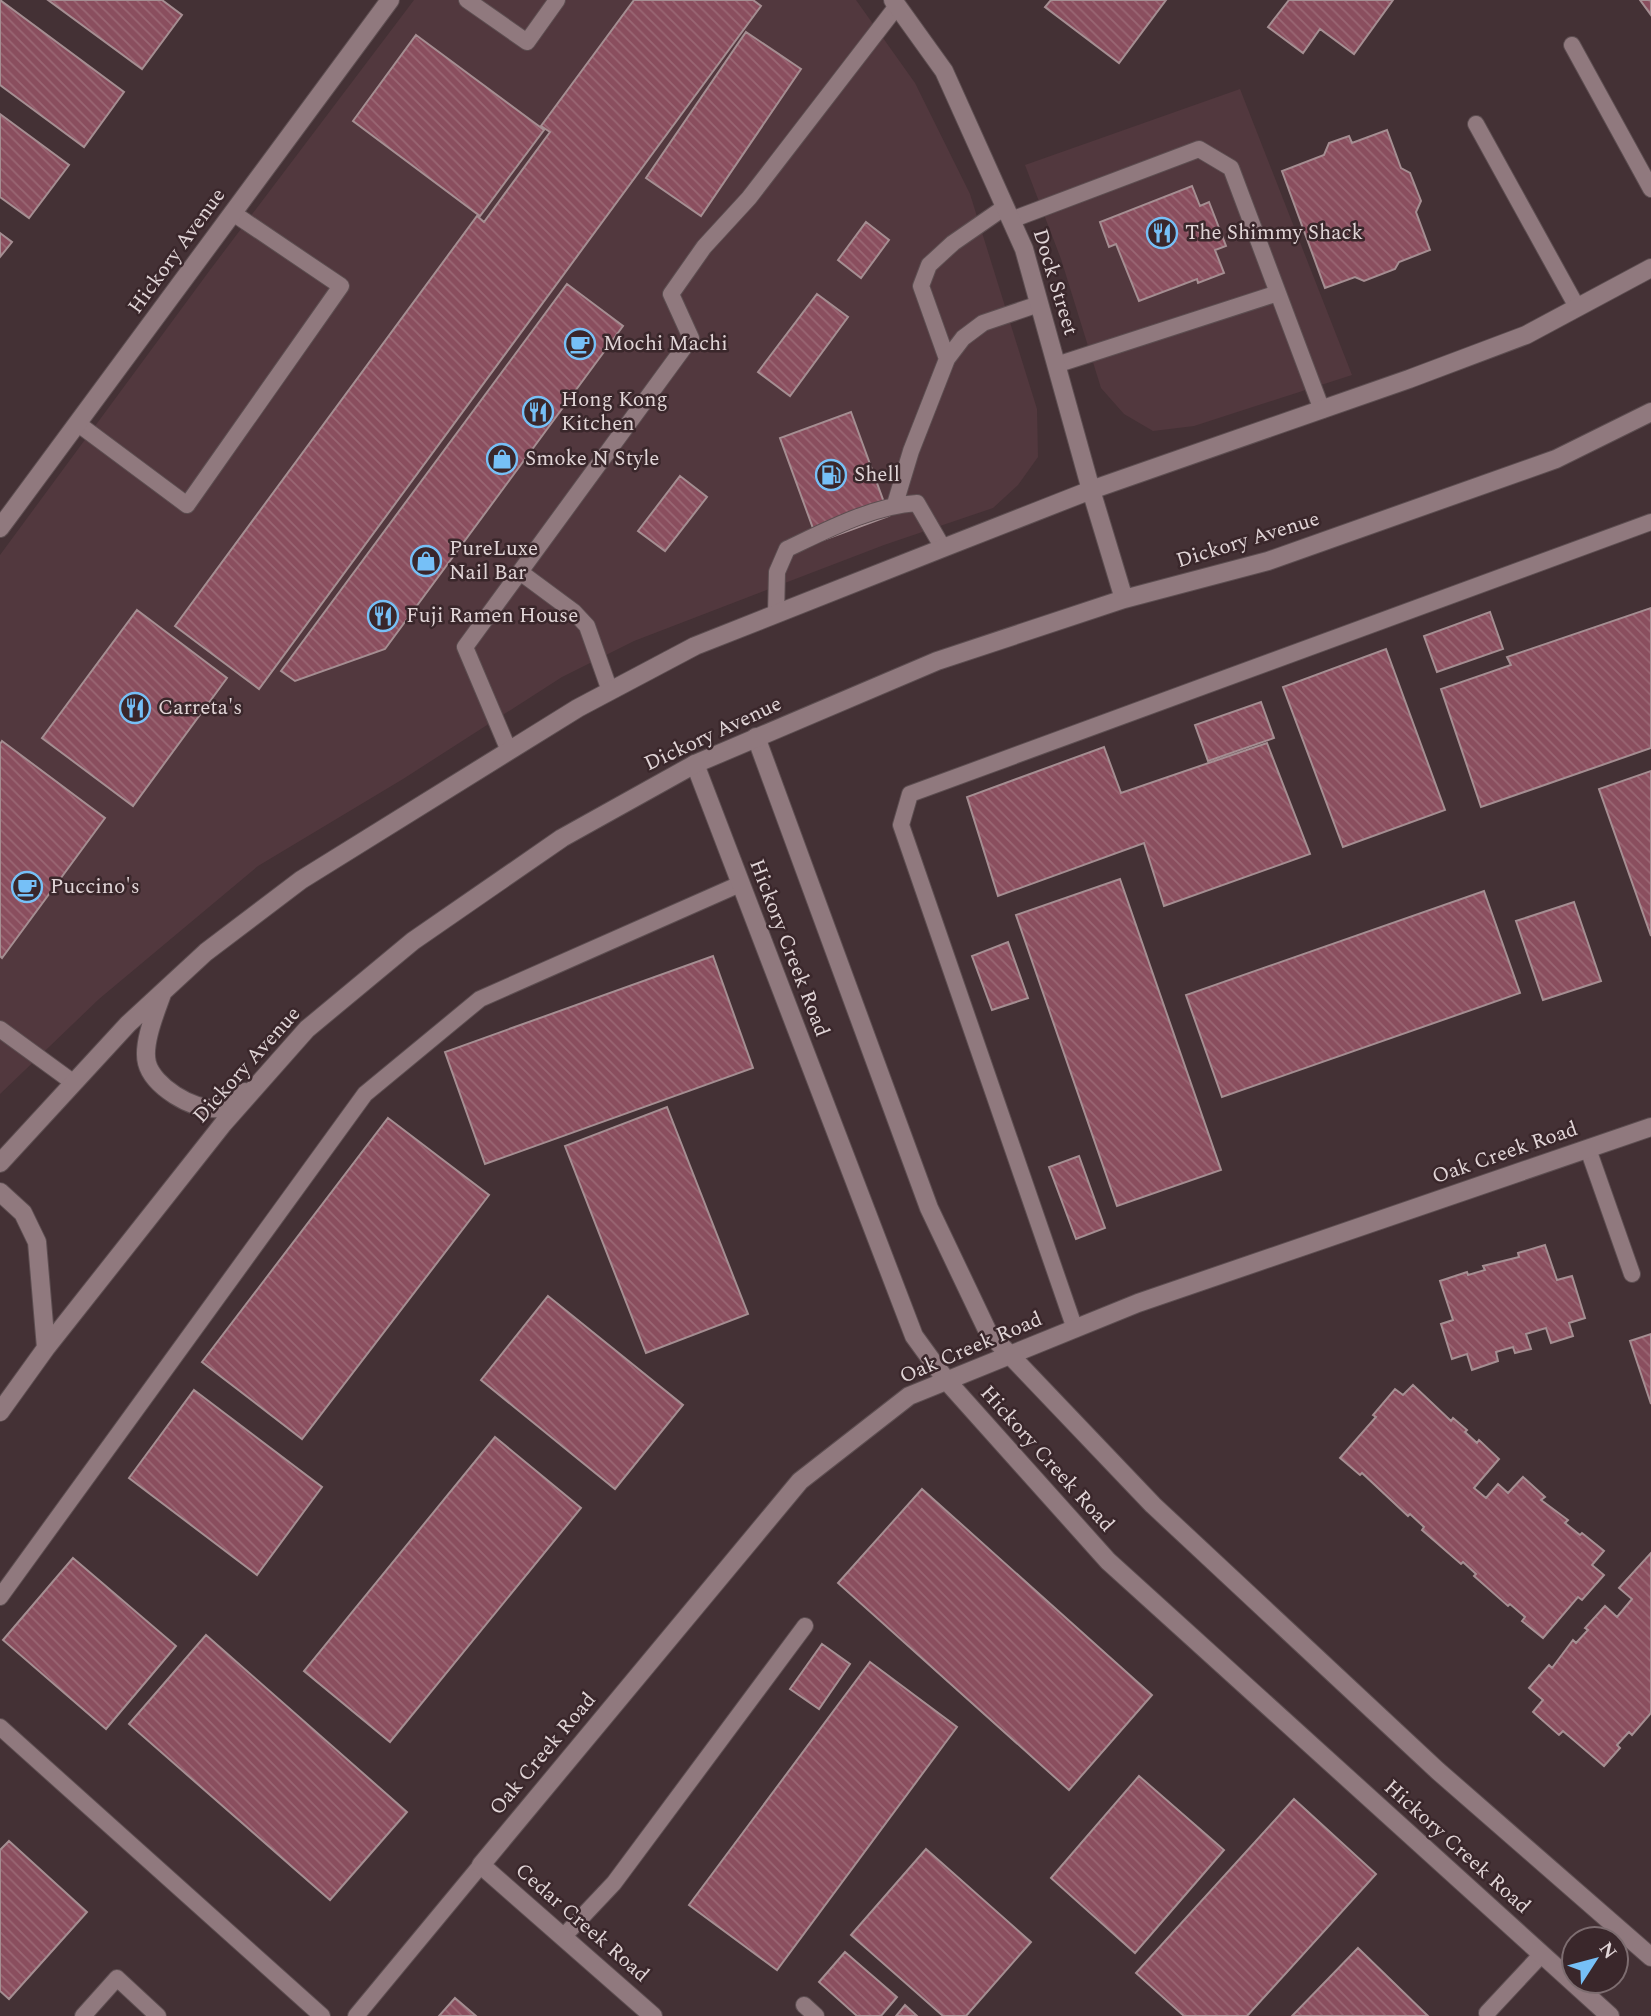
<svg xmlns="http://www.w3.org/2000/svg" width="1651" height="2016" viewBox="0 0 1651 2016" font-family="Spectral,serif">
<defs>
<pattern id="building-back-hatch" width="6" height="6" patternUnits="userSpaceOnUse" patternTransform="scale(1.75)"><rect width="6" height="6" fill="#8a4e5e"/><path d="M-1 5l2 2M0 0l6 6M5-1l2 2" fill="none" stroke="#9a6774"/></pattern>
</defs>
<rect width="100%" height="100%" fill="#443135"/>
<!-- built -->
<path fill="#52383e" d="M414,0H856L915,83L970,194L1037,409L1038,457L1018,485L993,508L884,545L634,641L562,677L403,779L258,866L99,999L0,1094V555L210,270Z
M1240,89L1352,375L1194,426L1153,431L1124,414L1101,388L1061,259L1025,165Z"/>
<!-- building -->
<path fill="url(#building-back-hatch)" stroke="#a58e92" stroke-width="2" d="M0,0L124,92L84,147L0,85Z
M48,0H162L182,15L142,69Z
M634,0H753L761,6L259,689L175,626L477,216L484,222L550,132L541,126Z
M1051,0H1166L1119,63L1045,7Z
M1289,0H1393L1354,54L1320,29L1303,53L1268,27Z
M1640,0H1651V15Z
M746,32L801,69L701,216L646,178Z
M416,35L544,130L480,216L353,121Z
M0,114L69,165L29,218L0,197Z
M1387,130L1401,168L1410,173L1421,201L1416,212L1430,250L1399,262L1395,269L1364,281L1355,277L1325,288L1282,171L1324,155L1329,143L1349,136L1352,143Z
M1192,186L1200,206L1209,202L1226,246L1215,250L1224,273L1198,283L1197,279L1139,301L1116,244L1109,247L1100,222Z
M866,222L889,240L861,278L838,260Z
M0,233L12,242L0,257Z
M567,284L623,326L385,649L295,681L281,671Z
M817,294L848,317L790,396L758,372Z
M851,412L889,516L818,542L780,438Z
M680,476L707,497L665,551L638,531Z
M1651,608V748L1481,807L1441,689L1511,665L1507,657Z
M137,610L227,678L133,806L42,738Z
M1490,612L1503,649L1437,672L1424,636Z
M1386,649L1445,810L1343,847L1283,687Z
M1261,702L1274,738L1208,761L1195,725Z
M2,741L105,818L2,958L0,956V744Z
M1267,743L1310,854L1164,906L1144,843L998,896L967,797L1104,747L1121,793Z
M1651,771V936L1599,789Z
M1120,879L1221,1170L1117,1206L1016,915Z
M1484,891L1520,993L1222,1097L1186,995Z
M1574,902L1601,981L1543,1000L1516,921Z
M1008,942L1028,998L992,1010L972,956Z
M713,956L753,1068L485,1164L445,1052Z
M667,1107L748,1314L646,1353L565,1146Z
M388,1118L489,1195L302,1439L202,1362Z
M1079,1156L1105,1228L1076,1239L1049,1167Z
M1545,1245L1557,1280L1572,1276L1585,1318L1569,1323L1573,1336L1551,1343L1546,1328L1526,1334L1531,1349L1515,1353L1513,1347L1496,1352L1498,1361L1472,1370L1467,1354L1452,1359L1441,1324L1453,1320L1440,1281L1467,1272L1468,1275L1485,1270L1483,1266L1519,1257L1518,1253Z
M548,1296L683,1405L615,1489L481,1380Z
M1651,1334V1404L1630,1341Z
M1413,1385L1451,1421L1453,1418L1467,1430L1465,1432L1477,1443L1479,1440L1499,1459L1474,1488L1486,1498L1498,1484L1508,1493L1523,1477L1545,1497L1541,1500L1568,1520L1565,1523L1580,1535L1582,1533L1604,1551L1592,1565L1604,1575L1582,1600L1578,1597L1543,1638L1522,1621L1525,1617L1510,1604L1508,1606L1474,1576L1476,1574L1463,1562L1461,1564L1422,1530L1424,1527L1410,1514L1408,1516L1362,1473L1360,1475L1340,1458L1376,1417L1373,1415L1395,1389L1403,1395Z
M194,1390L322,1487L257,1575L129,1478Z
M495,1437L581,1508L390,1742L304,1671Z
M922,1489L1152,1695L1069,1790L838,1583Z
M1651,1553V1713L1632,1735L1629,1732L1617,1745L1620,1748L1604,1766L1563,1731L1559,1735L1533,1712L1543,1700L1529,1688L1549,1665L1552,1668L1573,1640L1576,1643L1588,1630L1585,1628L1605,1606L1617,1617L1632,1599L1619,1588Z
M73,1558L176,1646L106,1729L3,1640Z
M206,1635L407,1812L330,1900L129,1724Z
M822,1644L850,1664L819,1709L790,1689Z
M870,1662L957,1727L777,1970L689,1905Z
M1139,1776L1224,1850L1135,1953L1051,1878Z
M1294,1799L1376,1874L1247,2016H1184L1136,1973Z
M9,1841L87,1912L9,1999L0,1991V1850Z
M926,1849L1031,1942L966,2016H943L851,1935Z
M1358,1948L1428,2016H1292Z
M845,1952L897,1997L881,2016H857L819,1982Z
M455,1998L476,2016H439Z
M905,2005L917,2016H896Z"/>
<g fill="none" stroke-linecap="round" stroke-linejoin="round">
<!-- service casing -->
<g stroke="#5d4e51" stroke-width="18">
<path id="service" d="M467,0L527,42L557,0
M1572,45L1651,189
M1476,124L1577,307
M1011,220L1199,149L1231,168L1322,410
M947,359L921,286L929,265L953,243L1005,207
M1056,365L1278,293
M77,423L187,505L341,286L233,213
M895,504L911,451L947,359L963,338L983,323L1039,304
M520,572L574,612L587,626L610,691
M776,614L777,572L787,549C827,530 872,506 917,503L943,548
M509,751L465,647L691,338L671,294L704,247L749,198L897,6
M0,1029L74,1083
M1588,1149L1632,1274
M1075,1329L901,825L910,794L1651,522
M0,1597L365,1094L480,999L740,884
M0,1727L322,2016
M563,1937L614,1883L805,1626
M804,2005L816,2016
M1487,2013L1542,1954
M83,2016L117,1978L158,2016
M356,2016L481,1865"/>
</g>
<!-- minor casing -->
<g stroke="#5d4e51" stroke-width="20">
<path id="minor" d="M756,737L929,1208L988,1332L1153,1505L1438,1771L1651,1957
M695,764L914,1336L946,1380L1108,1561L1610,2016
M653,2016L481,1865L800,1481L909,1396L1138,1303L1651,1127"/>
</g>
<!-- secondary casing -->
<g stroke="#5d4e51" stroke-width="20">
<path id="secondary" d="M893,0L944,71L1024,249L1091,490L1124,599
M0,528L390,0
M162,994C156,1011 142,1044 147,1063C153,1086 193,1111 216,1108C225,1107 237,1097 245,1092
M0,1163L128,1024L206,952L301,880L578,708L695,646L943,548L1091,490L1409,379L1526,335L1651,268
M0,1192L23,1213L37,1242L46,1348
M0,1412L46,1348L223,1124L307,1029L413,941L562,838L695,764L937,661L1124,599L1268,561L1556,459L1651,412"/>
</g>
<!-- service -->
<use href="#service" stroke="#90797e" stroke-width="16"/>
<!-- minor -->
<use href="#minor" stroke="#90797e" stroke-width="18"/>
<!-- secondary -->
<use href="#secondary" stroke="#90797e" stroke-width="18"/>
</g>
<!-- icons -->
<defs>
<g id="restaurant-ring" transform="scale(1.575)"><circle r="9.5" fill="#3a272b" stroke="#76c0f7" stroke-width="1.5"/><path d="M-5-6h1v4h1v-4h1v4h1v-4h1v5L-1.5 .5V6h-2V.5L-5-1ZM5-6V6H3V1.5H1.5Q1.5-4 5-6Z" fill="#76c0f7"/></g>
<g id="cafe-ring" transform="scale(1.575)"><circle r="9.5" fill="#3a272b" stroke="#76c0f7" stroke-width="1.5"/><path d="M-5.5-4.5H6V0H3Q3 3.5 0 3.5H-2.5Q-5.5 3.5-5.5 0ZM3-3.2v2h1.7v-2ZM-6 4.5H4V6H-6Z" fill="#76c0f7"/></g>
<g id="shop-ring" transform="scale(1.575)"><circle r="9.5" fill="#3a272b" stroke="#76c0f7" stroke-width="1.5"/><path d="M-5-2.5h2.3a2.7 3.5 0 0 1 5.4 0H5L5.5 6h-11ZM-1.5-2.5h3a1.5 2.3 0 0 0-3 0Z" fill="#76c0f7"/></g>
<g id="fuel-ring" transform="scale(1.575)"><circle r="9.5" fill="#3a272b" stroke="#76c0f7" stroke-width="1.5"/><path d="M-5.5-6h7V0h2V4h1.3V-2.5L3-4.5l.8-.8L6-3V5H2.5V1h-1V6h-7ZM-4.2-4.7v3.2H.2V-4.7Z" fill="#76c0f7"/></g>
</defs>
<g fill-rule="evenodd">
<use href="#restaurant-ring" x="1162" y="233"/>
<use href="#cafe-ring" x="580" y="344"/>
<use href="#restaurant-ring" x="538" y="412"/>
<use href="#shop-ring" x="502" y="459"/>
<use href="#fuel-ring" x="831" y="475"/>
<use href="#shop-ring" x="426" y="561"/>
<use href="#restaurant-ring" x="383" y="616"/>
<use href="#restaurant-ring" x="135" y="708"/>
<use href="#cafe-ring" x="27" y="887"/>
</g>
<g text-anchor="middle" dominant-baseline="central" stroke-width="5" stroke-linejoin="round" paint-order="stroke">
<!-- poi labels -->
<g font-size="21" fill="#e1d5d7" stroke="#3a272b" text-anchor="start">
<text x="1185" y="233">The Shimmy Shack</text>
<text x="603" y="344">Mochi Machi</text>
<text x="561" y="400">Hong Kong<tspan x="561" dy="24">Kitchen</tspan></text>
<text x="525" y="459">Smoke N Style</text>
<text x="854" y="475">Shell</text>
<text x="449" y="549">PureLuxe<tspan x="449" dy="24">Nail Bar</tspan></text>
<text x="406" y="616">Fuji Ramen House</text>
<text x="158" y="708">Carreta's</text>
<text x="50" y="887">Puccino's</text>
</g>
<!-- street labels -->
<g font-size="21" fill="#e1d5d7" stroke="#3a272b">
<text transform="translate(177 251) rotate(-54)">Hickory Avenue</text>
<text transform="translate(1055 282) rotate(73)">Dock Street</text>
<text transform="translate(1248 540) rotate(-17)">Dickory Avenue</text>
<text transform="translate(713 734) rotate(-25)">Dickory Avenue</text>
<text transform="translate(789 948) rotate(69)">Hickory Creek Road</text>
<text transform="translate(247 1065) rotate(-48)">Dickory Avenue</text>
<text transform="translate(1505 1153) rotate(-19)">Oak Creek Road</text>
<text transform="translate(971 1348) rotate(-23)">Oak Creek Road</text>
<text transform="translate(1047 1459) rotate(48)">Hickory Creek Road</text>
<text transform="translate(543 1754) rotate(-50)">Oak Creek Road</text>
<text transform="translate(1457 1847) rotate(42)">Hickory Creek Road</text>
<text transform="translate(582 1923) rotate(41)">Cedar Creek Road</text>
</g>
</g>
<!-- north arrow -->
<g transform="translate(1595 1960) rotate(54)"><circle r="33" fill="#3a272b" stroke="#7d6d70" stroke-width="2"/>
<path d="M0-5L12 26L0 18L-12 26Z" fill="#76c0f7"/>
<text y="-10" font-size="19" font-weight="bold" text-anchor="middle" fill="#e1d5d7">N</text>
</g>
</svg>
